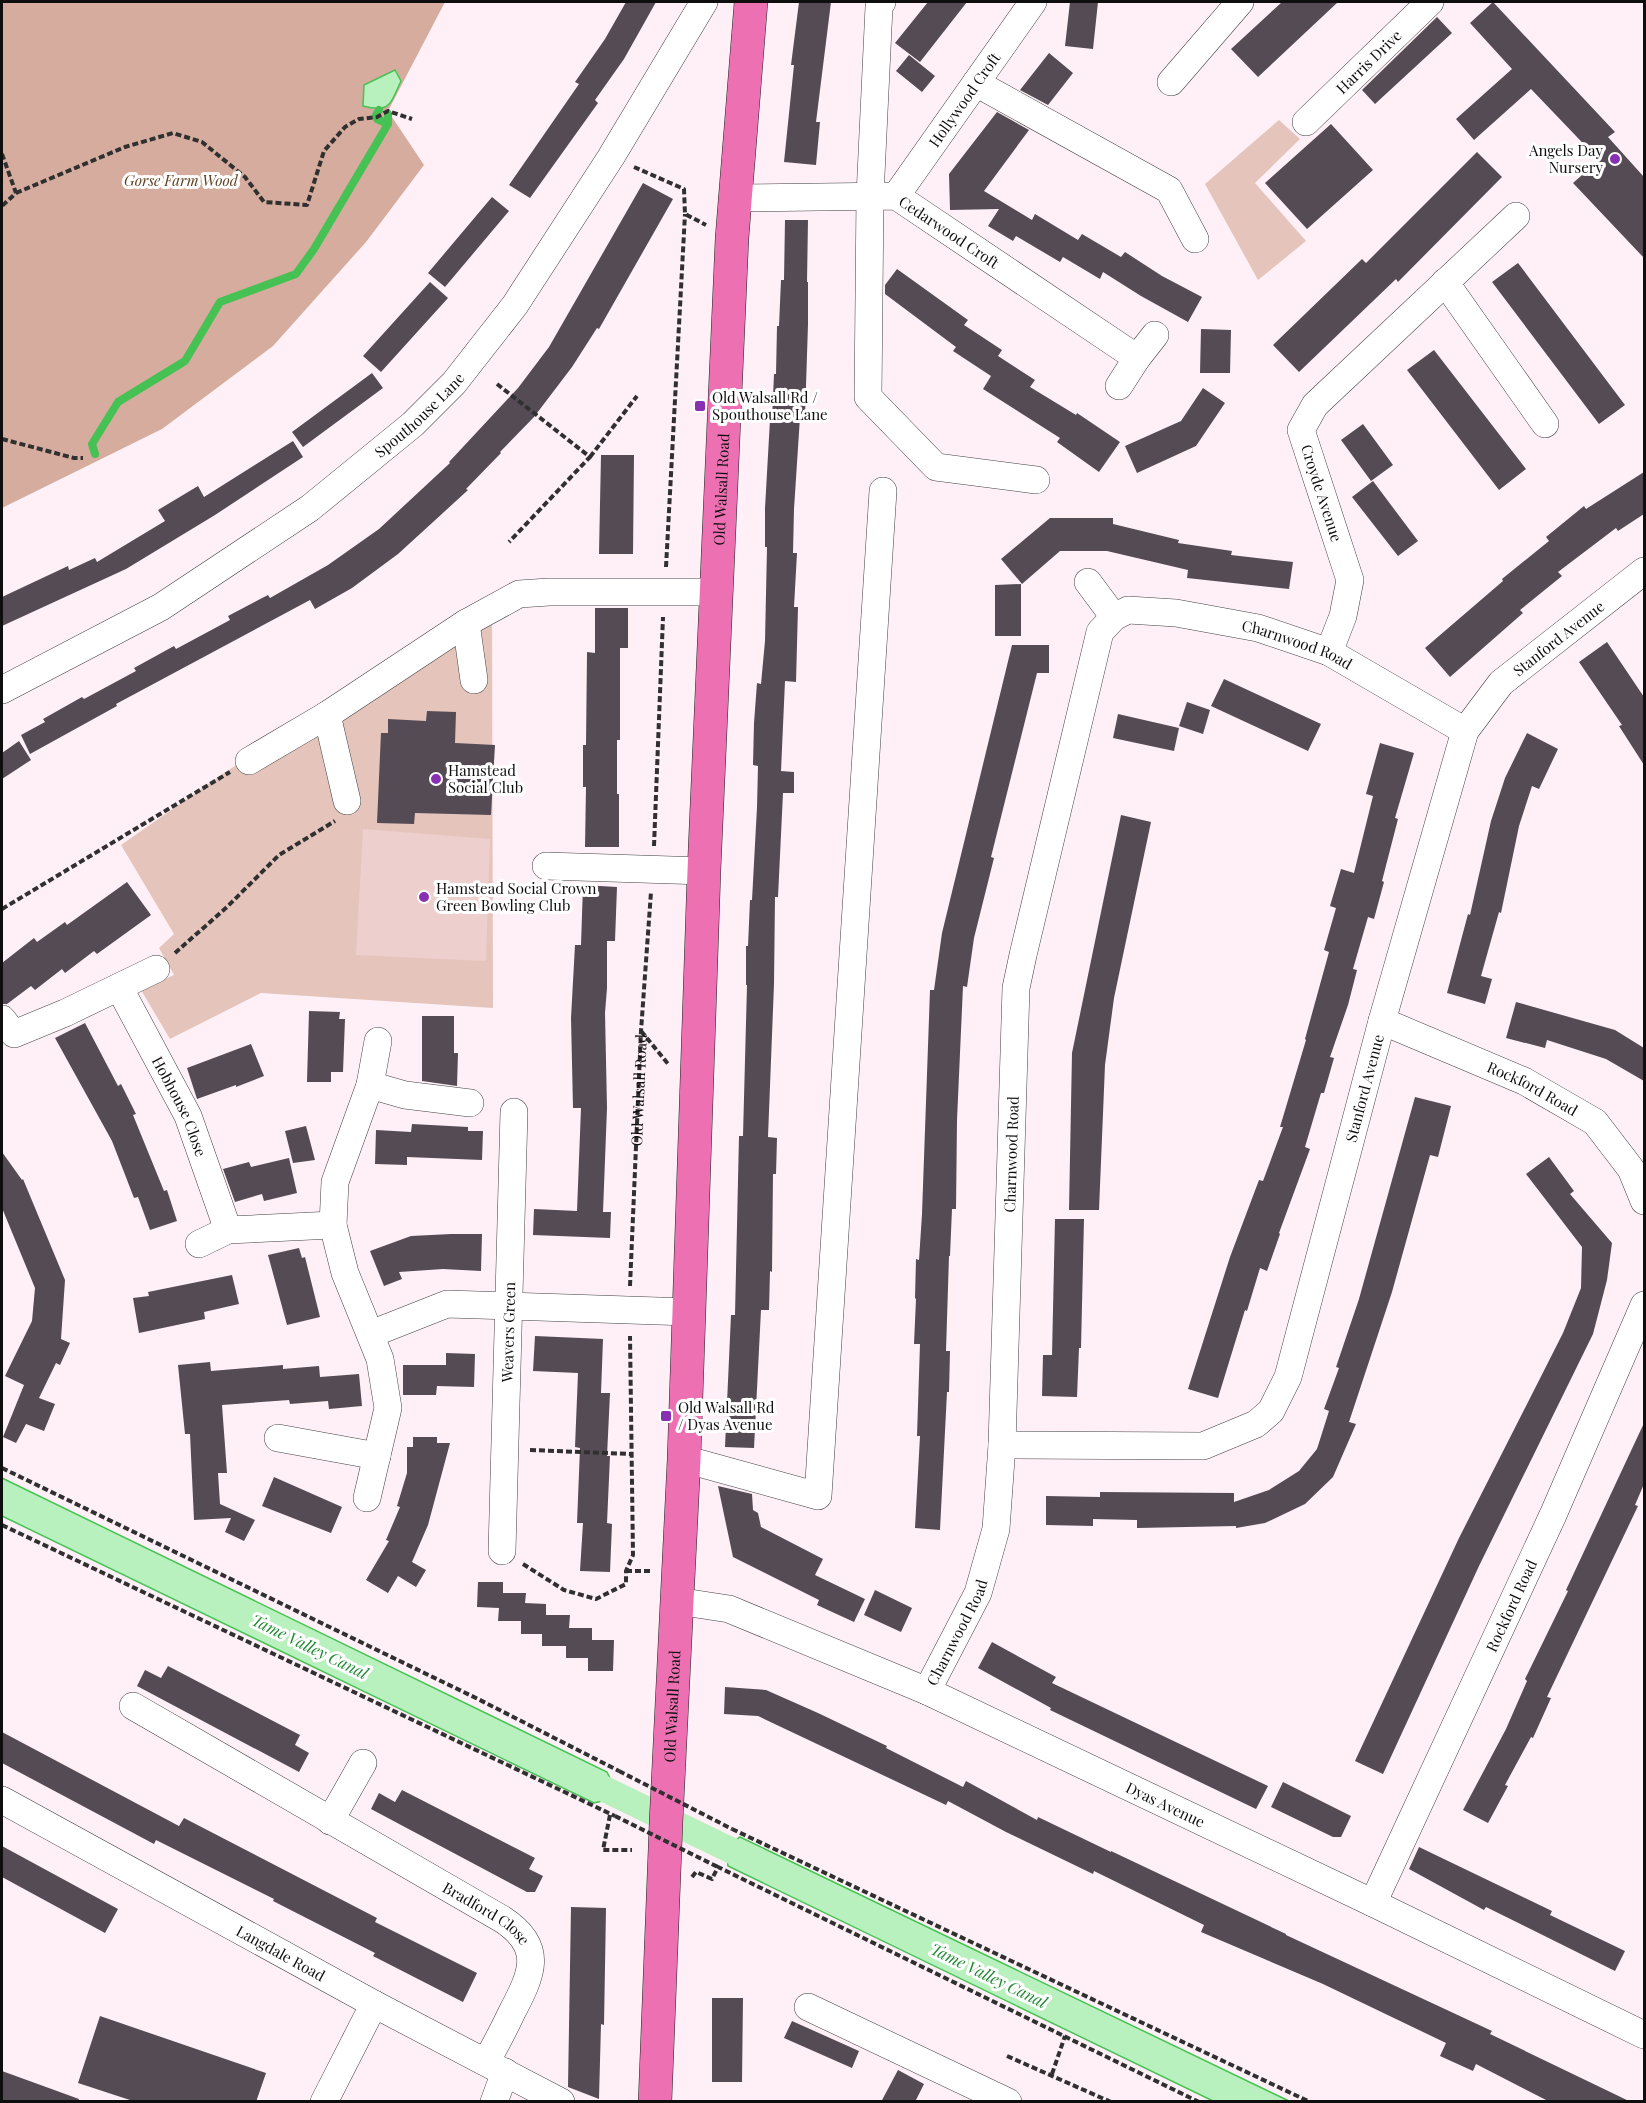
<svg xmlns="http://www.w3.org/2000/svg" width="1646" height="2103" viewBox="0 0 1646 2103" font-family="'Playfair Display',serif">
<rect width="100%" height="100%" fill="#fef0f6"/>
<!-- green -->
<path fill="#e5c4bc" d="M1279,120L1300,139L1255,183L1306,241L1258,280L1205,184Z
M492,602L493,1008L261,993L170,1039L141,990L174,975L159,948L174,934L121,845L227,771Z"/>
<!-- forest -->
<path fill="#d5ac9d" d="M2,2H445L388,111L424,165L366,242L273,346L162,429L2,508Z"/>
<!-- pitch -->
<path fill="#edcfcd" d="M363,829L490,839L486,961L356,955Z"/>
<!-- water -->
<path fill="#b9f1be" stroke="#46c254" stroke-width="1.5" d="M395,70L401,81C390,104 391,113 363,106L364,85Z
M2,1478L607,1772L619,1797L594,1803L2,1516Z
M740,1837L1289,2101H1213L728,1866L726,1848Z"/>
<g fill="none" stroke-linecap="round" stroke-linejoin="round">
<!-- stream -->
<path stroke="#46c254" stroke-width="8" d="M379,110L376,115L377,119L388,124
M95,454L92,444L118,402L185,361L220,302L296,274L314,249L388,124V114"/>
<!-- canal -->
<path stroke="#b9f1be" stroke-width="26" d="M590,1782L757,1863"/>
</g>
<!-- building -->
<path fill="#554b54" d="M626,2H656L624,59L595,100L598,103L530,198L509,185L579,84L575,82L605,39Z
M799,2H831L816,122H820L816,165L784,162L794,65H791Z
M928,2H967L920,62L895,43Z
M1070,2H1098L1093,49L1065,46Z
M1282,2H1338L1258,77L1231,49Z
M1493,2L1615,132L1608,137L1644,177V258L1573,183L1599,160L1531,89L1474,140L1456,119L1512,69L1470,23Z
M1437,17L1452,33L1375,104L1362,90Z
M1049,53L1073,73L1048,105L1020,90Z
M909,55L935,76L922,92L896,71Z
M997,112L1029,130L984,191L1032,220L1035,214L1078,240L1082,234L1121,257L1125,252L1162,276L1202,297L1188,322L1141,296L1103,272L1100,279L1063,257L1060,262L1016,236L1013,241L988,226L999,209L950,210L949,174Z
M1331,124L1373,170L1307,229L1265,183Z
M1477,152L1502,177L1398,282L1396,279L1299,372L1273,345L1362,259L1366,263Z
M643,183L673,199L599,329L597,328L572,367L534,417L500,452L501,453L466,489L468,490L432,523L398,554L352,588L315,609L310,600L116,704L117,706L30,754L21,735L45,722L43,719L82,697L84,699L136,671L134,668L174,646L176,649L230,620L228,616L268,595L270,598L328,565L379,529L450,463L449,462L518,388L549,347Z
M492,197L509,211L445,287L428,273Z
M785,220H808L807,282H808V324L805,417H800L794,509L793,553H797L794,607H798L796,682L785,681L781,771L794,772V793H783L778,897H775L774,984L768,1137L777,1138L776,1174H773L772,1272L770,1271L769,1310H761L754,1448L725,1447L731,1315H735L739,1136H743L747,985H746V946H748L750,900H752L757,807L758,766L753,765L754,723L757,683L761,684L765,641L767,547H765V508L770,420H772L774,374H776L777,326H779L781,280H784Z
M1518,263L1625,405L1599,424L1492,282Z
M897,269L968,320L964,325L1002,350L998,356L1035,380L1030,387L1076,415L1077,413L1120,442L1099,472L1057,442L1060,438L983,389L991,376L953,351L956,347L885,294V285Z
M430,282L448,298L381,372L363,356Z
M1201,329L1231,330L1230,373H1200Z
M1434,350L1526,469L1499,490L1407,370Z
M372,373L383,388L303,447L292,432Z
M1203,388L1225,403L1196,446L1137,473L1125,446L1181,421Z
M1363,424L1393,465L1371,481L1341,440Z
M293,441L303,457L215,515L126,569L2,626V597L68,566L69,570L95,558L97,562L165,521L158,510L198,486L204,497Z
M601,455H634L633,554H599Z
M1644,472V514L1618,531L1616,528L1558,572L1562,576L1520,610L1523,613L1450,677L1425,648L1503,581L1502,579L1549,541L1546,537L1584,506L1586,509Z
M1373,481L1418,541L1398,556L1352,497Z
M1050,518H1113V524L1179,540L1178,543L1232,551L1231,555L1293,562L1289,589L1187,578L1188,570L1107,551H1060L1022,584L1001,559Z
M1021,584V636H995V585Z
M595,608H628V648H620V740H617V794H619V847H585L586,787H583V745H586L587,652L595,653Z
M1607,642L1644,697V765L1619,726L1622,725L1579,662Z
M1012,645H1049V673H1037L991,857L994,858L974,938L967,987L963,986L957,1120L956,1209H952L950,1256H949L946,1351H950L949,1392H947L940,1530L915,1528L920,1436H917L920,1344H914L916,1299L915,1298L916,1259L919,1260L922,1214L930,990H934L942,933Z
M1224,679L1321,724L1308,751L1211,706Z
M1187,702L1210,710L1203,734L1179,726Z
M427,711L456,712L455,743L495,745L491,815L415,813L414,824L377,823L381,733H388V719L426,721Z
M1118,714L1179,728L1174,751L1113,738Z
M1527,733L1558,749L1539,789L1532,786L1519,826L1501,913L1499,912L1481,976L1492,979L1485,1004L1447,993L1468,914L1470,915L1491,821L1505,778Z
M19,741L31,760L2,779V753Z
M1380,743L1414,753L1395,818L1398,819L1382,881L1384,882L1374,919L1368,917L1353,969L1357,970L1348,1005L1330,1057L1334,1058L1324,1093H1321L1305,1147L1310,1149L1279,1233L1280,1234L1267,1271L1260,1268L1247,1311L1245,1310L1218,1398L1188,1389L1230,1257L1259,1180L1263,1181L1283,1127H1280L1306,1040L1305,1039L1329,952L1324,950L1336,908L1330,906L1341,869L1354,873L1373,796L1366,794Z
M1121,815L1151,822L1114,998L1105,1065L1099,1210H1069L1072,1053Z
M127,882L151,915L97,954L94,951L65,973L62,969L35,990L31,986L7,1004H2V963L34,938L37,942L65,922L67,925Z
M583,885L617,887L615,941H607V988L605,1013L607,1108L603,1212H611L610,1238L533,1235L534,1209L577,1211L581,1108H573L571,1018L575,945H581Z
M1516,1002L1615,1030L1644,1048V1081L1606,1059L1547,1040L1545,1048L1506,1038Z
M309,1011L340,1012L339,1019H345L343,1072H331V1082H307Z
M422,1016H454V1053H458L457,1086L422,1081Z
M85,1023L118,1086L121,1084L136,1114L133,1115L164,1191L167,1190L177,1221L150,1230L138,1197L134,1198L112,1141L55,1038Z
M251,1044L264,1076L236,1087V1085L197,1099L187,1068Z
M1415,1097L1451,1106L1438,1157L1430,1155L1392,1292L1349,1422L1356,1424L1333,1477L1305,1504L1265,1523L1236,1528V1526L1137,1528V1520L1093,1519V1526L1046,1525V1496L1100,1497V1492L1234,1493V1502L1269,1490L1299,1471L1317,1449L1329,1411L1324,1409L1339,1368L1336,1367L1359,1299Z
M412,1124L468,1127V1131H483L482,1160L407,1157V1165L375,1164L376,1130L411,1132Z
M306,1126L315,1160L293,1163L285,1131Z
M2,1152L22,1180L23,1179L65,1280L61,1339L70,1343L60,1365L56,1363L39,1398L55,1404L44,1431L26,1424L16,1443L3,1437L24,1385L5,1376L32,1321L35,1288L2,1208Z
M1549,1157L1574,1191L1570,1194L1612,1243L1607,1280L1593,1334L1479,1566L1383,1774L1355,1761L1459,1538L1563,1333L1581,1288L1582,1247L1526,1174Z
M289,1158L297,1193L264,1201L262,1194L235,1202L223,1169L249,1162L251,1167Z
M1055,1219H1084L1081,1348H1079L1077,1397L1042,1396L1043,1355H1052Z
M451,1234H482L481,1271L443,1269L399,1272L402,1279L384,1286L370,1251L411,1236Z
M299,1248L302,1258L305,1257L320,1317L287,1325L268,1255Z
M232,1275L239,1304L204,1312L205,1319L139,1333L133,1298L149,1296L148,1292Z
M535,1336L603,1339L601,1393H610L607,1456H610L607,1523L612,1524L610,1572L580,1571L583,1523H577L580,1448L575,1447L578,1373L533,1371Z
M446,1353L475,1354L474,1387L437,1386L436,1395H403V1365H446Z
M210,1362L211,1371L283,1365V1369L319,1366L320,1377L359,1374L362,1406L329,1409L328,1401L290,1404L289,1400L222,1405L227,1473H218L220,1504L255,1520L244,1541L225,1532L231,1518L194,1520L190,1434H185L178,1365Z
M1644,1423V1484L1635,1505L1638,1506L1547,1697L1551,1698L1533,1738L1531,1737L1505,1785L1508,1786L1488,1823L1463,1810L1506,1729L1527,1681L1525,1679L1568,1591L1566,1590Z
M413,1437H437V1443H450L428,1525L412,1562L426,1570L416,1587L398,1576L388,1593L366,1580L389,1541L386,1540L400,1507L397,1506L407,1473V1447H413Z
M274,1477L342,1507L331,1533L262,1506Z
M718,1486L752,1494L753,1510L758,1513L761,1527L823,1559L815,1575L865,1599L854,1622L817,1605L819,1600L733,1557Z
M478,1582H503V1593H526L525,1603L546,1604V1615H570L569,1628H592V1640H614L613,1671H588V1658H566V1646H542V1634H521V1621H498L499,1608L477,1607Z
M875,1590L912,1608L901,1632L864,1615Z
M992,1642L1056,1677L1052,1683L1268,1786L1256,1809L1050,1710L1051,1708L978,1668Z
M168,1666L300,1735L295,1745L309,1753L299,1772L137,1686L145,1670L161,1678Z
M725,1687L766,1690L818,1713L887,1746L886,1748L963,1787L966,1781L1037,1820L1038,1817L1111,1852V1851L1286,1934V1935L1492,2031L1490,2034L1631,2102H1550L1476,2064L1473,2071L1440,2056L1446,2043L1323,1984L1201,1932L1204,1925L1094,1871L1093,1874L1006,1832L948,1801L946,1805L758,1716L724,1714Z
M2,1732L179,1826L184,1818L377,1918L375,1922L477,1973L463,2002L373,1956L375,1953L273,1901L274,1899L156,1840L154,1844L2,1763Z
M1283,1782L1351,1816L1341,1837H1333L1271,1807Z
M402,1790L535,1858L529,1869L543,1876L535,1892H527L371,1809L379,1793L395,1802Z
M2,1846L118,1909L105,1933L2,1877Z
M1419,1847L1552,1911L1550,1915L1625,1951L1615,1971L1486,1907L1484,1910L1409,1869Z
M571,1907L606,1908L604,2025L601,2024L599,2099L568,2087Z
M712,1998H743L742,2082H712Z
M100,2016L266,2073L256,2102H136L78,2083Z
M792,2021L859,2051L852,2068L784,2038Z
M898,2070L924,2084L915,2102H881Z
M2,2071L79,2099L78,2102H2Z"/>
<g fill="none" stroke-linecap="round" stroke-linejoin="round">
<!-- minor casing -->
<g stroke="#414141" stroke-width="28">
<g id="minor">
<path d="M882,2L879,7L870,196L868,397L936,467L1036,480"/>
<path d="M1171,82L1240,2"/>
<path d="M976,83L1169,190L1195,239"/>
<path id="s2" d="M1306,122L1430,2"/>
<path id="s3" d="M896,196L1033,2"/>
<path id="s4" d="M735,198L896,196L1137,358"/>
<path d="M1445,282L1545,424"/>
<path d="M1119,386L1137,358L1155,335"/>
<path d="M1088,582L1114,617"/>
<path d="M466,623L474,680"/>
<path d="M1329,652L1343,616L1350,580L1301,430L1315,405L1516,216"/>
<path id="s5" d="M2,690L161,607L310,508L413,424L454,383L515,305L611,157L704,2"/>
<path d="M327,715L347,801"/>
<path d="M249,761L327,715L466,623L519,594L549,592H718"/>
<path d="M546,866L704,871"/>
<path id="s6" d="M119,987L188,1116L228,1230"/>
<path d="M2,1019L14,1034L65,1013L156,969"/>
<path id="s7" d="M1382,1021L1524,1081L1595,1122L1631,1169L1644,1201"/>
<path d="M370,1085L405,1095L470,1103"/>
<path d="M199,1244L228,1230L333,1225"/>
<path d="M371,1334L447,1304L689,1312"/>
<path d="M278,1438L377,1456"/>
<path id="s8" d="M1002,1445L1203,1446L1256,1424L1271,1411L1288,1377L1382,1021L1465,731L1501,683L1644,571"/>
<path d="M684,1459L818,1496L883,491"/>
<path d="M367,1498L388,1408L380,1359L345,1273L333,1225L335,1182L370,1085L378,1041"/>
<path id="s9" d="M502,1551L514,1112"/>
<path id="s10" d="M677,1601L729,1609L927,1691L1373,1903L1644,2035"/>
<path id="s11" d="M927,1691L978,1593L996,1529L1002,1445L1016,988L1023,955L1100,632L1114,617L1128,610L1176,613L1258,628L1329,652L1465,731"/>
<path id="s12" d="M133,1706L502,1919C545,1947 532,1974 512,2012C504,2029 495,2046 486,2062"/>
<path id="s13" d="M2,1800L374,2004L561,2102"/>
<path d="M330,1821L363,1763"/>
<path id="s14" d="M1373,1903L1553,1515L1644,1305"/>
<path d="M808,2007L1008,2102"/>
<path d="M324,2102L374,2004"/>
<path d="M494,2102L505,2072"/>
</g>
</g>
<!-- major casing -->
<g stroke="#1f1f1f" stroke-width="34">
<g id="major">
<path id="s15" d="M655,2102L666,1823L684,1459L704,871L732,238L751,2"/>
</g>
</g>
<!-- path -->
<g stroke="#303030" stroke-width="4" stroke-dasharray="6 3" stroke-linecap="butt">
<path d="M2,154L16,193L2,206"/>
<path d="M634,167L684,189L685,214L706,225"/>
<path d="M16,193L125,147L173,133L202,142L245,177L264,202L307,205L324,151L345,127L359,119L377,117L388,111L412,119"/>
<path d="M497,384L590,457L509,542"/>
<path d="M2,439L74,458H83"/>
<path d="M590,457L637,396"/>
<path d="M666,567L685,214"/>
<path d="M654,846L663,617"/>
<path d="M2,909L230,772"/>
<path d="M175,953L227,907L279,855L335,821"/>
<path d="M641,1031L669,1065"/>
<path id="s1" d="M630,1286L641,1031L651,892"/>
<path d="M530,1450L631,1454"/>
<path d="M2,1468L478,1699L619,1771"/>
<path d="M2,1525L615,1816"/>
<path d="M523,1564L564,1590L596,1599L626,1584V1571L633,1555L630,1336"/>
<path d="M626,1571H652"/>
<path d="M610,1815L603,1850H632"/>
<path d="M732,1829L1310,2102"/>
<path d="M692,1877L696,1872L712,1879L718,1867L1199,2102"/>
<path d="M1007,2056L1111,2102"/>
<path d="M1052,2074L1065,2036"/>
</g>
<!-- minor -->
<use href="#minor" stroke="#fff" stroke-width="27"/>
<!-- major -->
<use href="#major" stroke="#ed71b2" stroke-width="33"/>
<!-- path-bridge -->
<path stroke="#303030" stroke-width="4" stroke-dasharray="6 3" stroke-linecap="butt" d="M619,1771L732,1829
M615,1816L718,1867"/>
</g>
<!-- markers -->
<g fill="#8731b2" stroke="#fff" stroke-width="2">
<circle cx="1615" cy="159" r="6"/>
<rect x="694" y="400" width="12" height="12" rx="3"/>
<circle cx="436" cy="779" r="6"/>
<circle cx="424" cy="897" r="6"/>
<rect x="660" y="1410" width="12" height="12" rx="3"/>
</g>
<g text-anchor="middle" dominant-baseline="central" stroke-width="6" stroke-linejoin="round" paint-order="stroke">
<!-- street labels -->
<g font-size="15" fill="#0e0e0e" stroke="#fff">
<text stroke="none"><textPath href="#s2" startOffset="87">Harris Drive</textPath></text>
<text stroke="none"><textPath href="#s3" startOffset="118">Hollywood Croft</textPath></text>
<text stroke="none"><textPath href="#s4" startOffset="225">Cedarwood Croft</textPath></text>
<text stroke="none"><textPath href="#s5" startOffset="502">Spouthouse Lane</textPath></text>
<text stroke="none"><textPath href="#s15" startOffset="1614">Old Walsall Road</textPath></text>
<text transform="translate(1322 493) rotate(72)">Croyde Avenue</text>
<text stroke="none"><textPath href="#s8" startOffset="1119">Stanford Avenue</textPath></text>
<text stroke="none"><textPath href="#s11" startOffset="1294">Charnwood Road</textPath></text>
<text stroke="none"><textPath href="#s8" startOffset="615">Stanford Avenue</textPath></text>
<text stroke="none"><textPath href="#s7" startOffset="165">Rockford Road</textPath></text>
<text stroke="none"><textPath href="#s1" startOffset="196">Old Walsall Road</textPath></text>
<text stroke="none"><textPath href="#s6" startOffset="134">Hobhouse Close</textPath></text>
<text stroke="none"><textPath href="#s11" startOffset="552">Charnwood Road</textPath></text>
<text stroke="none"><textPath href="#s9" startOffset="219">Weavers Green</textPath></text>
<text stroke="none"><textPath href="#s14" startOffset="328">Rockford Road</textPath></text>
<text stroke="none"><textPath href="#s11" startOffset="66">Charnwood Road</textPath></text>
<text stroke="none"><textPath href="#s15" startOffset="396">Old Walsall Road</textPath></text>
<text stroke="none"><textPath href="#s10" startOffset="531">Dyas Avenue</textPath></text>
<text stroke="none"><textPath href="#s12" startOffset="410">Bradford Close</textPath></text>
<text stroke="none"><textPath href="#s13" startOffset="318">Langdale Road</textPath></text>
</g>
<!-- poi labels -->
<g font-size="15" fill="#0e0e0e" stroke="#fff" text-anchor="start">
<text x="1603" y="150" text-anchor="end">Angels Day<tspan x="1603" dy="17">Nursery</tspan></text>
<text x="712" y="397">Old Walsall Rd /<tspan x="712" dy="17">Spouthouse Lane</tspan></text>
<text x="448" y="770">Hamstead<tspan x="448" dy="17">Social Club</tspan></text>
<text x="436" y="888">Hamstead Social Crown<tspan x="436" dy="17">Green Bowling Club</tspan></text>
<text x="678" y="1407">Old Walsall Rd<tspan x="678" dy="17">/ Dyas Avenue</tspan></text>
</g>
<!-- park labels -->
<g font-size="15" font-style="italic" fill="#604223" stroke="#fff">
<text x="181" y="180">Gorse Farm Wood</text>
</g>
<!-- water labels -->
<g font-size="16" font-style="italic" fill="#1f8830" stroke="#fff">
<text transform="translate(310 1646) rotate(26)">Tame Valley Canal</text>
<text transform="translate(989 1975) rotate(26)">Tame Valley Canal</text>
</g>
</g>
<!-- border -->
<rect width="1646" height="2103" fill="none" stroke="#0e0e0e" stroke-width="6"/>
</svg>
